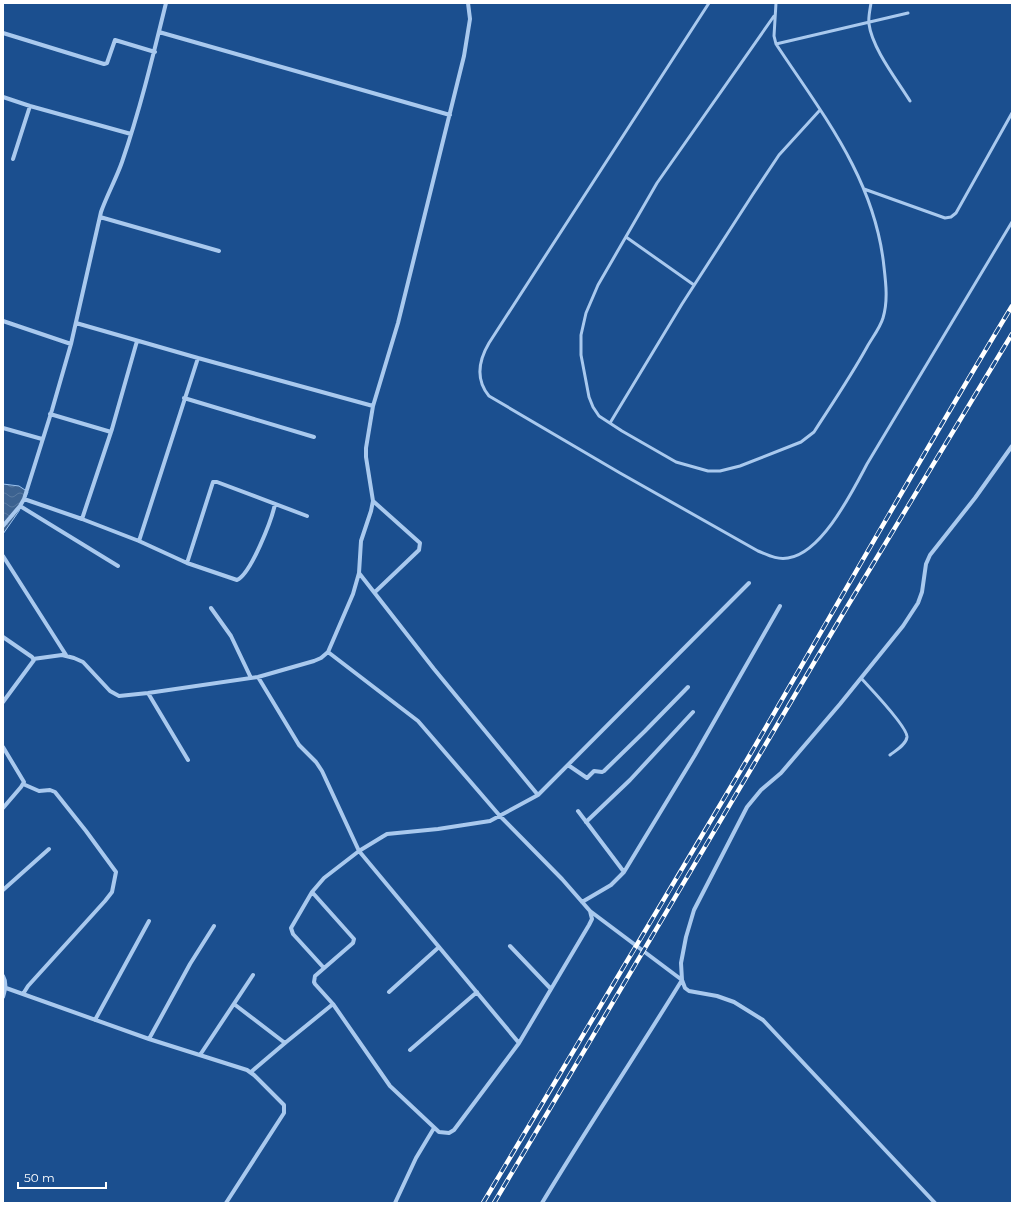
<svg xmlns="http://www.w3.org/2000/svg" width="1015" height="1206" viewBox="0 0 1015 1206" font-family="Montserrat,sans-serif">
<defs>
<pattern id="water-waves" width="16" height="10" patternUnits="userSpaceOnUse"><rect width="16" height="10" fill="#3c6290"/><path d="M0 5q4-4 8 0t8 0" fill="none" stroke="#597aa1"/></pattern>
</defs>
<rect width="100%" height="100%" fill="#1b4f8f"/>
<!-- water -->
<path fill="url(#water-waves)" stroke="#9cc4f0" d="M3,484L19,486L28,492L19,511L3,534Z"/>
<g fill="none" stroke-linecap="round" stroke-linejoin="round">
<!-- service -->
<path stroke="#a9c9ee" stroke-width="3" d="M709,3L489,343C479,360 475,379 489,396L620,473L758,551C768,555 777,560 788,558C822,553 852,492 867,464L1012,222
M871,3C870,10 868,18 869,24C872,48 897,80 910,101
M774,16L657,183L598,285L586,313L581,335V355L589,397L593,407L599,416L622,431L676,462L708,471H720L740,466L801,442L814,432C832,404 851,376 867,347C872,338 880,328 883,318C888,301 886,284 884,267C875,179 823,115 776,44L774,36L776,3
M776,44L908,13
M864,189L945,218L951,217L956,213L1012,113
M626,237L694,285
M610,423L682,304L753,194L779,155L820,110
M861,678C869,687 908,727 907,737C906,745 895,751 890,755"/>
<!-- minor -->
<path stroke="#a9c9ee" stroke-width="4" d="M468,3L470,19L464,56L398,323L373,406L366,448V457L373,501L371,511L361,541L359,573L434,669L538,795L749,583
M159,32L450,115
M3,33L104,64L107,63L115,40L155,52
M3,97L30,106L131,134
M13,159L30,106
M100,217L219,251
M3,321L71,344
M76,323L198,358L373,406
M184,398L314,437
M50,414L111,432
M3,428L42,439
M24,499L82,519L139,541L187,563L237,580C251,574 272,519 275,504
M373,501L420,543L419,550L375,592
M20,506L118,566
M82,519L112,429L137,341
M3,526L20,506L24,499L52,410L71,344L101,212C107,195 116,179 122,162C140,110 153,56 166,3
M139,541L198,358
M3,556L66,655
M187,563L213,482H217L307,516
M211,608L231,636L251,678
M3,637L32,657L34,660L3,702
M33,659L62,655L74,658L83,662L110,691L119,696L148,693L258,677L314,661L321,658L328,652L353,594L359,573
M258,677L299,745L316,762L322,771L359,851L519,1043
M148,693L188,760
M3,747L24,782L21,787L3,808
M568,765L587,778L594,771L602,772L604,771L645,731L688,687
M578,811L624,872
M586,822L630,780L693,712
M3,890L49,849
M312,892L354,939L353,943L315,976L314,982L315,984L333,1004L390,1086L439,1132L449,1133L454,1130L519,1043L589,925L592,919L590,911L562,879L500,816L418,721L328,652
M582,902L611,885L624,872L695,755L780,606
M510,946L551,989
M324,968L293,934L291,928L312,892L324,878L359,851L382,837L387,834L438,829L490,821L538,795
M3,976C7,983 5,990 3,997
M6,988L149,1039L247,1070L254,1075L284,1105V1113L226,1203
M389,992L439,947
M23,994L28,986L105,901L112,892L116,872L86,831L55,792L50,790L39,791L23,784
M234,1004L285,1043
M95,1020L149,921
M149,1039L190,964L214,926
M410,1050L477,992
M200,1055L253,975
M251,1072L285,1043L333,1004
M395,1203L416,1158L434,1128
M542,1203C587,1128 636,1055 682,980L590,911
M935,1203L763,1020L734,1002L717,996L689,991L685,988L682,980L681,963L686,937L694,910L747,807L761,790L781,773L840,704L903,626L918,603L922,592L926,564L930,555L975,498L1012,446"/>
<!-- rail casing -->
<g stroke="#fff" stroke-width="4.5">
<path id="rail" d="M483,1203C571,1054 660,907 748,758C836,607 922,455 1012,306
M494,1203L847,607L1012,334"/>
</g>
<!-- rail -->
<use href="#rail" stroke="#1b4f8f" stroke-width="3" stroke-dasharray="9" stroke-linecap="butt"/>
</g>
<!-- border -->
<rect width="1015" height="1206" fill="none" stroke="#ffffff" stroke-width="8"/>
<!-- scale -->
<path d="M18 1182v6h88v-6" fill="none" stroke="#ffffff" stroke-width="2"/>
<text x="24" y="1182" font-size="12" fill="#ffffff" stroke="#1b4f8f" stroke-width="3" paint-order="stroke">50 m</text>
</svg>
